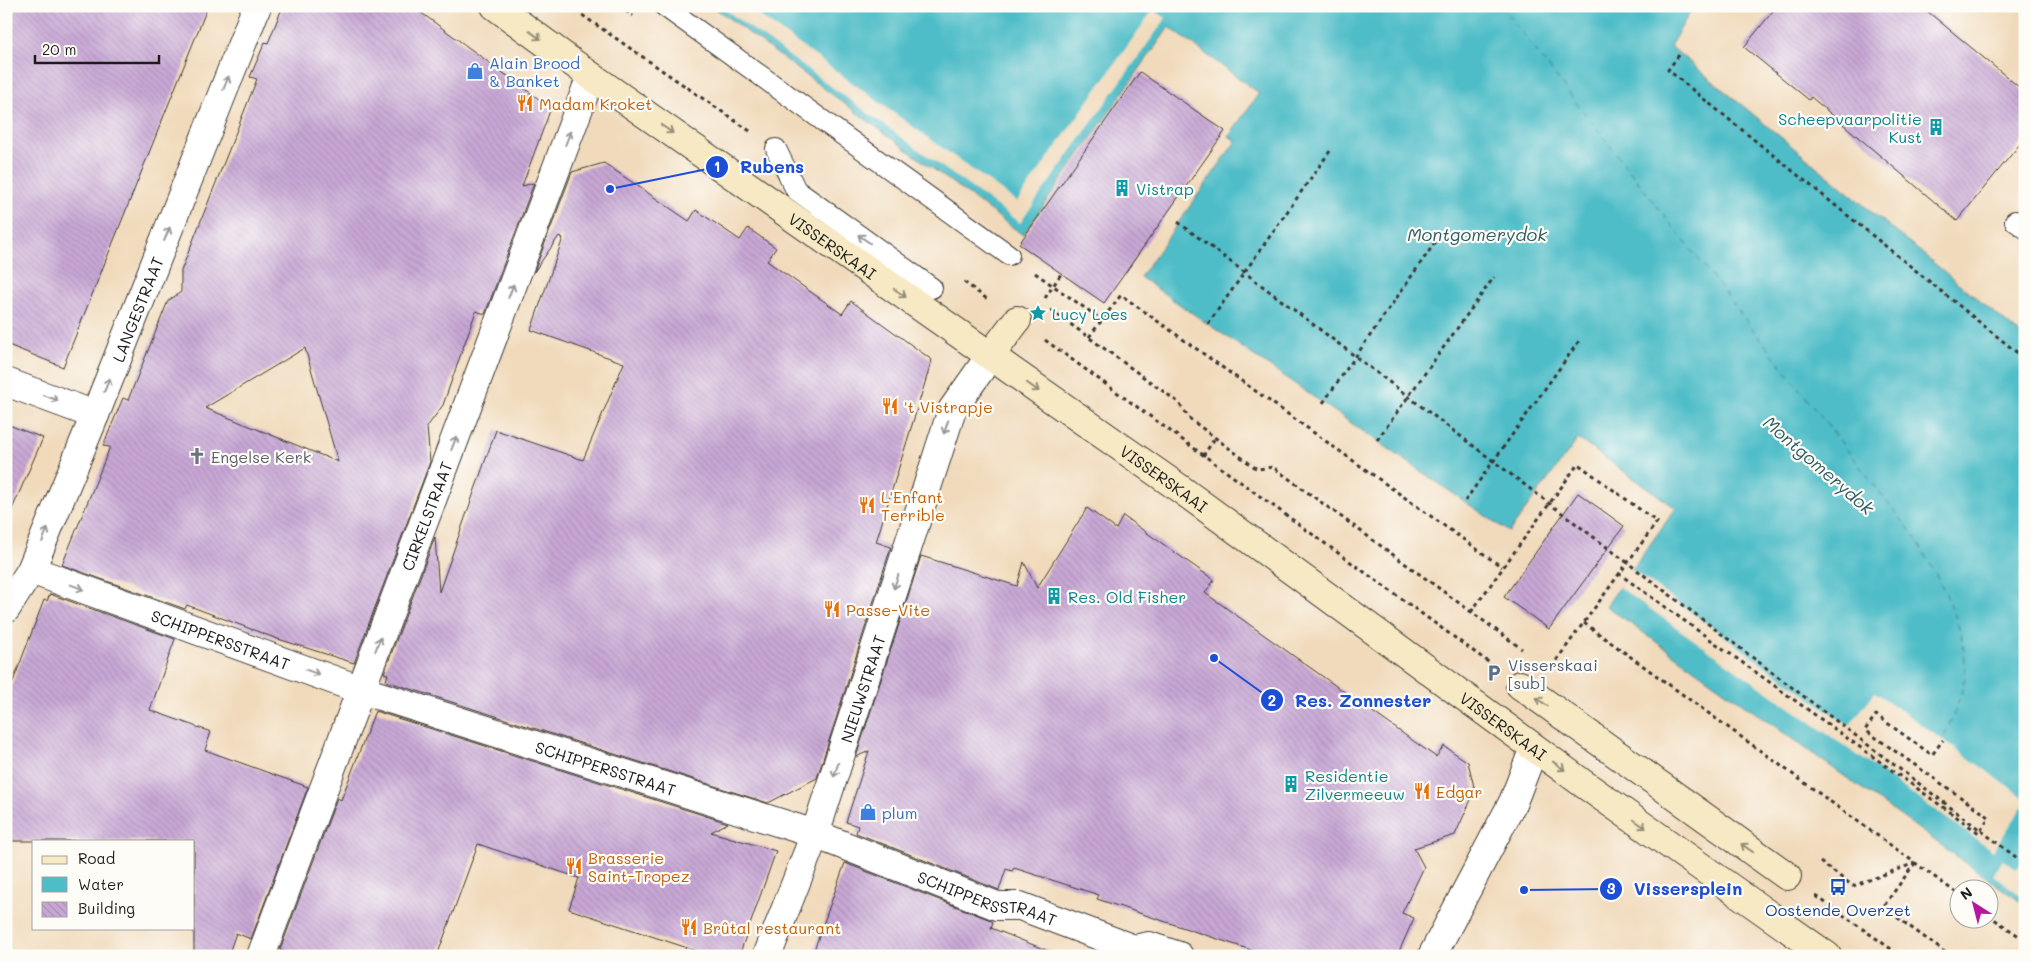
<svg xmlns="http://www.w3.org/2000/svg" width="2031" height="962" viewBox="0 0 2031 962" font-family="Mali,sans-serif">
<defs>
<pattern id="building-back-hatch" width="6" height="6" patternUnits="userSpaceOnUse" patternTransform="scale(1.25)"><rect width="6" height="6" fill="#c8a7d5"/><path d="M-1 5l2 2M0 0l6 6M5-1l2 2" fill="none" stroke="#ab8fb6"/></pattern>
</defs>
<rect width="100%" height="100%" fill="#fdfcf7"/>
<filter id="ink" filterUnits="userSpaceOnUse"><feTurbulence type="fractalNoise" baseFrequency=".02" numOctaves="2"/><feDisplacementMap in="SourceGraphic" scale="10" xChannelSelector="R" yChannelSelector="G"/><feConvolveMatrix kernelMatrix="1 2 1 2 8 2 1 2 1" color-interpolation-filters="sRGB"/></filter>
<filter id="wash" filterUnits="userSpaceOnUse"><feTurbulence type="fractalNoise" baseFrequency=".0096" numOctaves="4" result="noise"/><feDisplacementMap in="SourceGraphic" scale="20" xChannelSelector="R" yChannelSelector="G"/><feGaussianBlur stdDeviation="1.12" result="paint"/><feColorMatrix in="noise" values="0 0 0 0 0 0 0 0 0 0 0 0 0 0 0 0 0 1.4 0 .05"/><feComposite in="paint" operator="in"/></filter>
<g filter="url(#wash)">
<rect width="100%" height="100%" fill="#f1dabb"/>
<!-- water -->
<path fill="#4fbdc8" stroke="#366c72" d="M712,6H1685L1691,11L1670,46L2025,338V905L1606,606L1676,508L1578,439L1509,532L1140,277L1236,141L1229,136L1259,93L1169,27L1023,235Z"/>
<!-- pier -->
<path fill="#f1dabb" d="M720,6H746L1017,202L1153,10L1166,18L1020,223Z
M1631,569L1849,726L1875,692L2025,798V803L1993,851L1619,587Z
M2003,860L2016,869L2025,862V898L1993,875Z"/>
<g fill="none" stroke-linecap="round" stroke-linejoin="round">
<!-- ferry -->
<path stroke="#305c61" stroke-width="1" stroke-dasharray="6 5" stroke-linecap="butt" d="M1501,6L1915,537C1937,577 1967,623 1965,672C1964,695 1951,719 1943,740"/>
</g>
<g id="blocks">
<!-- building -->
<path fill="url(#building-back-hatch)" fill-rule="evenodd" d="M6,6H208L63,367L6,344Z
M283,6H412L551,108L522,186L534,183L485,314L476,311L443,405L427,427L430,462L354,663L275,638L187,605L185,609L62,565L110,447L103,446L123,398L128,400L168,301L181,292V271L257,79L250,77L265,42L268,43ZM305,348L338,462L205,408Z
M1777,6H1921L2025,92V138L1957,221L1811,97L1809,100L1744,47Z
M1140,72L1225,131L1104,303L1019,244Z
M604,163L689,221L696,210L740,240L748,228L776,248L767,261L842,314L851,301L932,360L876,542L891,547L817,778L768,803L386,681L388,674L384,673L435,537L439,592L496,430L583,460L624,363L531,330L563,238L559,236L534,272L572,172Z
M6,424L43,438L6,523Z
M1578,493L1624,526L1549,629L1504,597Z
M1087,508L1116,529L1123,516L1214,580L1205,593L1436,757L1444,746L1468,762L1475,791L1455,835L1414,848L1424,867L1402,913L1414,918L1397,956H1269L1097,899L1099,895L1014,868L1012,871L1006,869L999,890L856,833L858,826L846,822L869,751L856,757L921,556L1017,586L1024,562L1037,588Z
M50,594L175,639L150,710L211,732L205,750L308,787L251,939L236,933L228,956H194V841H6V700L44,600L47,601Z
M375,711L728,823L711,832L776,851L739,956H712L569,909L579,878L478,844L437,956H296L280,950L337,798L341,800Z
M845,863L988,919L993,922L991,928L1056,954V956H812Z"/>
</g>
</g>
<g filter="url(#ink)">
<use href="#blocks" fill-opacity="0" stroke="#3c3834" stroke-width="1"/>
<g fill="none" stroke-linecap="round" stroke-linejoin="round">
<!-- lane casing -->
<g stroke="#3c3834" stroke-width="22">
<path id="lane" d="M664,6L1009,255
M776,149L796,190L932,288
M2015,221L2025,228"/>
</g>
<!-- street casing -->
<g stroke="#3c3834" stroke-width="30">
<g id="street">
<path d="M6,382L95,415"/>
<path id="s1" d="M31,570L361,690L815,834L997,906H1020L1134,949L1149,946L1179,956"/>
<path id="s2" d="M6,609L31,570L95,415L257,6"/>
<path id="s3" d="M261,956L591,76"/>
<path id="s4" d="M767,956L815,834L952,410L990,356"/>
<path d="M1432,956L1513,802L1534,748"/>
</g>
</g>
<!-- secondary casing -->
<g stroke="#3c3834" stroke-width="30">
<g id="secondary">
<path id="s5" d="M495,6L591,76L1179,488L1581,782L1827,956"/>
<path d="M990,356L1017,320"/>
<path d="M1520,685L1787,876"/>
</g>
</g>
<!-- path -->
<path stroke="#3c3834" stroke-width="3" stroke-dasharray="4 4" stroke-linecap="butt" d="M569,6L750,131
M619,6L633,16
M1679,55L1668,70L2025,359
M1035,273L1102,320
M964,282L987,299
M1045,298L1061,274
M1051,310L1178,402L1190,419L1257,469L1273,467L1522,649
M1208,324L1330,151
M1089,337L1121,295L1502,567
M1045,340L1491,664
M1323,403L1441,234
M1377,440L1494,277
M1203,456L1215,438
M1465,501L1579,341
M1618,573L1979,833L1989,817L1865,730L1876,715L1932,755L1943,740
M1471,612L1578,464L1657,522L1553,665
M1584,623L1958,894
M1820,862L1853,886L1915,863
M1915,863L1883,907L1950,956
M1816,896L1901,956
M1988,915L2025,940"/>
<!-- lane -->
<use href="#lane" stroke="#fff" stroke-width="20"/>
<!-- street -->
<use href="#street" stroke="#fff" stroke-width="28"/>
<!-- secondary -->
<use href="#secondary" stroke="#f6e9c3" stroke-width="28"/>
<!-- path-bridge -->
<path stroke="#3c3834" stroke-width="3" stroke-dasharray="4 4" stroke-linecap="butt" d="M1178,222L2025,864"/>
</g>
<!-- one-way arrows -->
<defs><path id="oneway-shaft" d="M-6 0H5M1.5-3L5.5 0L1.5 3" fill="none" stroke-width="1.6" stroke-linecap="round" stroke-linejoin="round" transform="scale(1.25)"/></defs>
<g stroke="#948d78">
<use href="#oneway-shaft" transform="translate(535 35) rotate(36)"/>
<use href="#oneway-shaft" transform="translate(667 129) rotate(35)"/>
<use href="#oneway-shaft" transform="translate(900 293) rotate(35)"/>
<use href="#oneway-shaft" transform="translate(1033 387) rotate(35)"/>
<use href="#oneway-shaft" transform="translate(1542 702) rotate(-144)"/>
<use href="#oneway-shaft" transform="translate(1559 766) rotate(36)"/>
<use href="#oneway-shaft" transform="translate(1640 824) rotate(35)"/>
<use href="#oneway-shaft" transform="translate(1747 848) rotate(-145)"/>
</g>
<g stroke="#999">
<use href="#oneway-shaft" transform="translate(226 83) rotate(-68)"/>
<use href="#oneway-shaft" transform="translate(568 138) rotate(-69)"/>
<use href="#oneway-shaft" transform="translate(167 234) rotate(-68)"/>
<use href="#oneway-shaft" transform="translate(864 239) rotate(-145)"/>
<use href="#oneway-shaft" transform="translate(511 291) rotate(-69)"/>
<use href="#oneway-shaft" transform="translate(107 385) rotate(-68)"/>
<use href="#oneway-shaft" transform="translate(51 398) rotate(20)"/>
<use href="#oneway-shaft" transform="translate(946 427) rotate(108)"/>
<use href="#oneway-shaft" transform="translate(454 443) rotate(-69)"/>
<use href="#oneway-shaft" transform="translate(45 535) rotate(-68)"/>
<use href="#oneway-shaft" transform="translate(896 582) rotate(108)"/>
<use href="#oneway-shaft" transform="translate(77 587) rotate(20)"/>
<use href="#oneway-shaft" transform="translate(378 644) rotate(-69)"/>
<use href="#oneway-shaft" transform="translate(312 672) rotate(20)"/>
<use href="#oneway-shaft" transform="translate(836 770) rotate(108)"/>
</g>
</g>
<!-- icons -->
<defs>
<g id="shop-bare" transform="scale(1.35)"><path d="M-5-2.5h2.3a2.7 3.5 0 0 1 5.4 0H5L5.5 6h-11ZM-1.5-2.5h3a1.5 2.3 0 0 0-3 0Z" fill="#3f7fe0" stroke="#fdfcf7" stroke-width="2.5" paint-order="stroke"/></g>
<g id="restaurant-bare" transform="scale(1.35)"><path d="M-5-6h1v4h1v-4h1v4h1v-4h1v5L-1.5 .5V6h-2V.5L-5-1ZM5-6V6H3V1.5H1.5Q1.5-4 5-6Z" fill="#e8710a" stroke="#fdfcf7" stroke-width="2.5" paint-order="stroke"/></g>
<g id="building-bare" transform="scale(1.35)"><path d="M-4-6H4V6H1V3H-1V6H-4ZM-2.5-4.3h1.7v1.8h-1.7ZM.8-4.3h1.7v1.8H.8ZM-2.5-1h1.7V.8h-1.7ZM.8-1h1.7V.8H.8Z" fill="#0f9aa8" stroke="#fdfcf7" stroke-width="2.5" paint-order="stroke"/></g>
<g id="sight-bare" transform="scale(1.35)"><path d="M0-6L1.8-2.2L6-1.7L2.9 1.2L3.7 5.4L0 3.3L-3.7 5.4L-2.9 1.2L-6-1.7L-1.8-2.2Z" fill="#0f9aa8" stroke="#fdfcf7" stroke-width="2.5" paint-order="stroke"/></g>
<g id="church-bare" transform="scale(1.35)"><path d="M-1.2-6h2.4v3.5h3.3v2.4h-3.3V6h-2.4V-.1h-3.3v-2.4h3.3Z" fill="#6b7280" stroke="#fdfcf7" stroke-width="2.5" paint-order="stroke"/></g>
<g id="parking-bare" transform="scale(1.35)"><path d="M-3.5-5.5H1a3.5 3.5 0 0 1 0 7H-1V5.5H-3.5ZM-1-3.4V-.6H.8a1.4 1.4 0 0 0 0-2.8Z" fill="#5c6f8a" stroke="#fdfcf7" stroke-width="2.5" paint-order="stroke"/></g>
<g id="bus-bare" transform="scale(1.35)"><path d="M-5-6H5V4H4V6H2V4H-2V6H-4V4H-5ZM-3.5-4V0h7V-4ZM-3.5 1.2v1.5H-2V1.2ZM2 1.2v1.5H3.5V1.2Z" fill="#1a4fb4" stroke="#fdfcf7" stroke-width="2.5" paint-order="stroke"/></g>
</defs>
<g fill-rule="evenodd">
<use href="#shop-bare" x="475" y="71"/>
<use href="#restaurant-bare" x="525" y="103"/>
<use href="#building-bare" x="1936" y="127"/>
<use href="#building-bare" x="1122" y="188"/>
<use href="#sight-bare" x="1038" y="313"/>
<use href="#restaurant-bare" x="890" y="406"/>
<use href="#church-bare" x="197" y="456"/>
<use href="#restaurant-bare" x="867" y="505"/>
<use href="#building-bare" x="1054" y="596"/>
<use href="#restaurant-bare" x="832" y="609"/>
<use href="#parking-bare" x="1494" y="673"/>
<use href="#building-bare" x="1291" y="784"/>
<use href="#restaurant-bare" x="1422" y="791"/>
<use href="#shop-bare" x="868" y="812"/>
<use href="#restaurant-bare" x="574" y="866"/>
<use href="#bus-bare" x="1838" y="887"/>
<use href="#restaurant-bare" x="689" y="927"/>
</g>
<g text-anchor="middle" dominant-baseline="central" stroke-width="4.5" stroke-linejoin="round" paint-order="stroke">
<!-- shop labels -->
<g font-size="16" fill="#366cbe" stroke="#fdfcf7" text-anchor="start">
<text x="489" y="62">Alain Brood<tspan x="489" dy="18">&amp; Banket</tspan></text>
<text x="882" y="812">plum</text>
</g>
<!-- food labels -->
<g font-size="16" fill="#c56008" stroke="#fdfcf7" text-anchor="start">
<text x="539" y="103">Madam Kroket</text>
<text x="904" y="406">'t Vistrapje</text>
<text x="881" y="496">L'Enfant<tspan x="881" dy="18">Terrible</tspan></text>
<text x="846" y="609">Passe-Vite</text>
<text x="1436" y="791">Edgar</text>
<text x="588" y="857">Brasserie<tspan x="588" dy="18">Saint-Tropez</tspan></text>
<text x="703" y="927">Brûtal restaurant</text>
</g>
<!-- culture labels -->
<g font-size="16" fill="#0d838f" stroke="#fdfcf7" text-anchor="start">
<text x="1922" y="118" text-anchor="end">Scheepvaarpolitie<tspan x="1922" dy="18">Kust</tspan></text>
<text x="1136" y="188">Vistrap</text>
<text x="1052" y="313">Lucy Loes</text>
<text x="1068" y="596">Res. Old Fisher</text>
<text x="1305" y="775">Residentie<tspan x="1305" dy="18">Zilvermeeuw</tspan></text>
</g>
<!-- street labels -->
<g font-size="16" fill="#1c1c1c" stroke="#fdfcf7">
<text stroke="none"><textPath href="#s5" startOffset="414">VISSERSKAAI</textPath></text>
<text stroke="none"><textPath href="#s2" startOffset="328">LANGESTRAAT</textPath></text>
<text stroke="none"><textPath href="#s5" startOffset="819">VISSERSKAAI</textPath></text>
<text stroke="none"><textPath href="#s3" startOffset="470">CIRKELSTRAAT</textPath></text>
<text stroke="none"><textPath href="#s1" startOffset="202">SCHIPPERSSTRAAT</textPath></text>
<text stroke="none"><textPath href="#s4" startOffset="284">NIEUWSTRAAT</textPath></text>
<text stroke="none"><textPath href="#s5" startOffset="1239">VISSERSKAAI</textPath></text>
<text stroke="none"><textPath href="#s1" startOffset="608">SCHIPPERSSTRAAT</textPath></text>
<text stroke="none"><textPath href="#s1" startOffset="1012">SCHIPPERSSTRAAT</textPath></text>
</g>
<!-- worship labels -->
<g font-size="16" fill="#5b616d" stroke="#fdfcf7" text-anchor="start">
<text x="211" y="456">Engelse Kerk</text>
</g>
<!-- service labels -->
<g font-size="16" fill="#4e5e75" stroke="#fdfcf7" text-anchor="start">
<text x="1508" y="664">Visserskaai<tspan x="1508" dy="18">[sub]</tspan></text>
</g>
<!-- transit labels -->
<g font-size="16" fill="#164399" stroke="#fdfcf7">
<text x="1838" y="909">Oostende Overzet</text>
</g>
<!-- water labels -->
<g font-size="18" font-style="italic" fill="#305c61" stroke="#fdfcf7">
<text x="1477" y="234">Montgomerydok</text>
<text transform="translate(1819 465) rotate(41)">Montgomerydok</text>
</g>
</g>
<!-- callouts -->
<path fill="none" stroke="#1d4ed8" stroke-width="2" d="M610 189L717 167M1214 658L1272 700M1524 890L1611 889"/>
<g fill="#1d4ed8" stroke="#fdfcf7" stroke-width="2">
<circle cx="610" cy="189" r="5"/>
<circle cx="1214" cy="658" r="5"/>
<circle cx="1524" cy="890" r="5"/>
<circle cx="717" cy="167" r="12"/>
<circle cx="1272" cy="700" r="12"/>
<circle cx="1611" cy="889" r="12"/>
</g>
<g font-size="15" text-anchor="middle" font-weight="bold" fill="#fff">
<text x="717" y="172">1</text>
<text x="1272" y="706">2</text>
<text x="1611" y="894">3</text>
</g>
<g font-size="18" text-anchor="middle" font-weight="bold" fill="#1d4ed8" stroke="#fdfcf7" stroke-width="4.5" stroke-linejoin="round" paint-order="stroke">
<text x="772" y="173">Rubens</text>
<text x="1363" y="707">Res. Zonnester</text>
<text x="1688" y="895">Vissersplein</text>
</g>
<!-- margin -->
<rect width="2031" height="962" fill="none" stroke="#fdfcf7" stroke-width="25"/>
<!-- legend -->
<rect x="32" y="840" width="162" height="90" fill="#fdfcf7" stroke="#a3a29f"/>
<rect x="42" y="856" width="25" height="8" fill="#f6e9c3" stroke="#a3a29f"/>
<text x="78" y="864" font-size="15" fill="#1c1c1c">Road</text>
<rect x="42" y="877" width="25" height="15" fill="#4fbdc8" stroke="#a3a29f"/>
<text x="78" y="890" font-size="15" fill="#1c1c1c">Water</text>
<rect x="42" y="902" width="25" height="15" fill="url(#building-back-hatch)" stroke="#a3a29f"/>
<text x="78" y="914" font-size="15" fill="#1c1c1c">Building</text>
<!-- north arrow -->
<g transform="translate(1974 904) rotate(324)"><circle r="24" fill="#fdfcf7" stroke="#a3a29f"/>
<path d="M0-4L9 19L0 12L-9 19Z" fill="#b5179e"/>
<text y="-8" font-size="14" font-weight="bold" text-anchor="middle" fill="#1c1c1c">N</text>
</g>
<!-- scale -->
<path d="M35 55v8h124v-8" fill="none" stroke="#1c1c1c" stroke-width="2.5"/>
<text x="42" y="55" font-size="15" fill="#1c1c1c" stroke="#fdfcf7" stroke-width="4" paint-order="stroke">20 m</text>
</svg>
